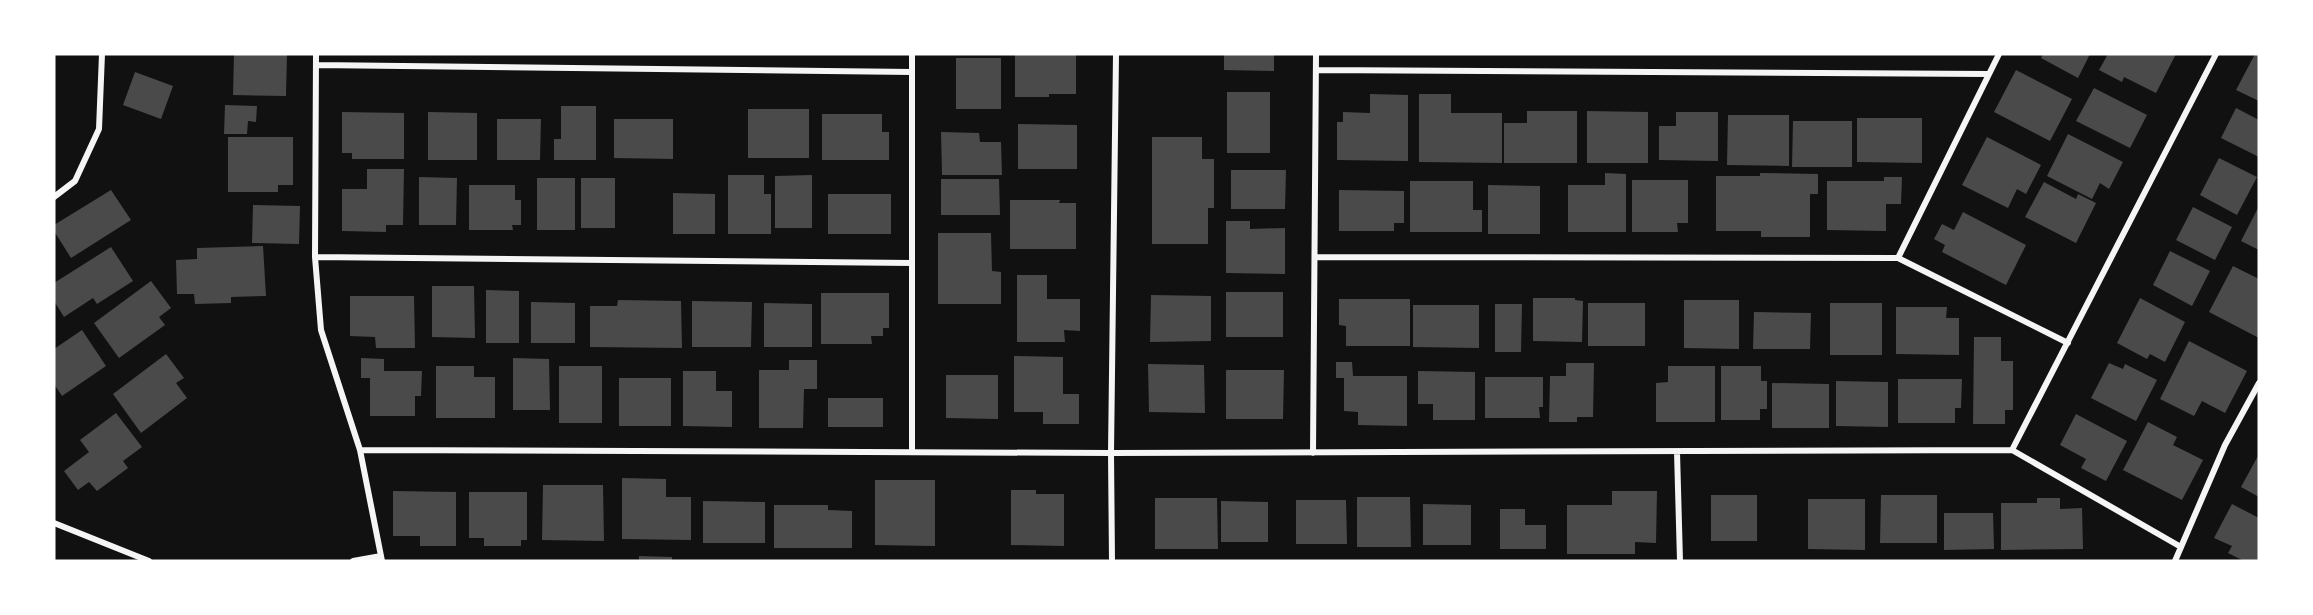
<svg xmlns="http://www.w3.org/2000/svg" width="2313" height="615" viewBox="0 0 2313 615" font-family="'Asap Condensed',sans-serif">
<rect width="100%" height="100%" fill="#111"/>
<!-- building -->
<path fill="#4a4a4a" d="M234,54H287L286,96L233,95Z
M1015,54H1076V94H1049V97H1015Z
M1224,54H1274V71L1224,70Z
M2043,54H2090L2078,78L2041,58Z
M2108,54H2176L2156,93L2124,77L2122,82L2099,70Z
M2255,54L2259,56V101L2236,90Z
M956,58H1001V109H956Z
M2016,70L2072,99L2050,141L1994,112Z
M135,72L173,86L161,119L123,105Z
M2094,88L2147,115L2130,148L2076,121Z
M1227,92H1270V153H1227Z
M1370,94L1408,95V161L1337,160V122H1343V112L1370,113Z
M1419,94H1451V113H1502V163L1419,162Z
M225,105L257,106L256,122L248,121L247,134H224Z
M561,106H596V160H554V139H561Z
M2236,108L2259,120V157L2221,138Z
M748,109H809V158H748Z
M1527,111H1577V163H1504V123H1527Z
M1587,111L1648,112V163H1587Z
M342,112L404,113V159H352V153H342Z
M428,112L477,113V160H428Z
M1676,112H1718V161L1659,160V126H1676Z
M822,114H882V132H889V160H822Z
M1728,115H1789V166L1727,165Z
M1857,118H1922V163L1857,162Z
M497,119H541L540,160H497Z
M614,119H673V159L614,158Z
M1793,121H1852V167H1792Z
M1018,124L1077,125V169H1018Z
M941,132L979,133L980,142H1001L1002,175H942Z
M2068,134L2123,162L2109,189L2100,183L2092,199L2047,176Z
M228,137H293V185H278V192H228Z
M1152,137H1202V159H1214V208H1208V244H1152Z
M1987,137L2041,165L2026,194L2017,189L2008,208L1962,185Z
M2219,158L2257,177L2237,215L2200,195Z
M367,169H404L403,225H386V232L342,231V189H367Z
M1231,170H1286L1285,209H1231Z
M1605,173L1626,174V232H1568V185H1605Z
M1760,173L1818,174V194H1810V237H1761V231H1716V176H1760Z
M728,175H764V194H771V234H728Z
M812,175V228H775V176Z
M419,177L457,178L456,225H419Z
M1884,177H1902L1901,204H1886V231L1827,230V181H1884Z
M537,178H575V230H537Z
M581,178H615V228H581Z
M941,179H999L1000,215H941Z
M1632,180H1688V223H1677L1678,232H1632Z
M1410,181H1473V210H1482V232H1410Z
M2044,182L2076,199L2078,194L2096,203L2076,243L2025,217Z
M469,185H515V200H521V225H512L513,230H469Z
M1488,185L1540,186V234H1488Z
M111,190L131,220L71,258L54,231V225Z
M1339,190L1404,191V223H1394V231H1339Z
M673,193L715,194V234H673Z
M828,194H891V234H828Z
M1010,200H1060L1059,203H1076V249H1010Z
M253,205L300,206L299,244L252,243Z
M2259,206V250L2241,241Z
M2193,207L2232,227L2215,260L2176,240Z
M1963,212L2026,245L2006,285L1942,252L1945,245L1934,239L1942,224L1954,230Z
M1226,221H1250V229L1285,228V274L1226,273Z
M938,233H991L992,271L1001,272V304H938Z
M263,246L266,296L231,297V303L195,304L194,294H177L176,260L197,259V248Z
M111,247L133,281L97,304L93,298L64,317L54,301V283Z
M2170,251L2210,271L2192,306L2153,285Z
M2233,266L2259,279V338L2209,312Z
M1017,275H1047V299H1080V331L1064,330L1065,342H1017Z
M151,281L171,308L159,317L165,325L119,358L94,323Z
M432,286H474L475,338L432,337Z
M486,290L519,291V343H486Z
M1226,292H1283V337H1226Z
M821,293H889V328H883V336H871L872,344H821Z
M1151,295L1211,296V341L1150,342Z
M350,296H414L415,348H376L375,337L350,336Z
M1533,298H1575V300L1583,301L1582,342L1533,341Z
M2140,298L2185,322L2165,362L2150,354L2147,359L2117,343Z
M1339,299H1410V346H1346V326L1339,325Z
M618,300L681,301L682,348L590,347V306H617Z
M1684,300H1739V349L1684,348Z
M692,301L752,302L751,347H692Z
M531,302L575,303V343H531Z
M764,303L812,304V347H764Z
M1588,303H1645V346H1588Z
M1830,303H1882V355H1830Z
M1495,304H1522L1521,352H1495Z
M1413,305H1479V348L1413,347Z
M1896,307H1947L1946,318H1959V355L1896,354Z
M1754,312L1811,313L1810,349H1753Z
M82,330L106,366L62,396L54,384V349Z
M1974,337H2001V361H2013V410H2005V424H1973Z
M2189,341L2247,371L2225,413L2202,401L2194,416L2160,399Z
M166,354L184,378L176,383L187,398L141,433L113,394Z
M1014,356L1063,357V394H1079V424H1043V412H1014Z
M361,358L384,359V371H422L421,396H415V416H370V378H361Z
M513,358L549,359L550,410H513Z
M789,360H817V389H804L803,428H759V370H789Z
M1336,362H1352L1353,376H1407V426L1358,425V412L1344,411V378H1336Z
M1566,363H1594L1593,417H1577V422H1549L1550,376H1566Z
M2109,363L2123,369L2125,364L2157,380L2136,421L2091,398Z
M1148,364L1204,365L1205,413L1149,412Z
M436,366H474V377H495V418H436Z
M559,366H602V423H559Z
M1668,366H1715V422H1656V383L1668,382Z
M1721,366H1761V381H1767V409H1760V420H1721Z
M1226,370H1284L1283,419H1226Z
M683,371H716V391H732V427L683,426Z
M1418,371L1475,372V420H1433V404H1418Z
M946,375H998V419L946,418Z
M1485,377H1543V407H1539L1540,418H1485Z
M619,378H671V426H619Z
M1898,379H1962L1961,408H1955V423H1898Z
M1836,381L1888,382V427L1836,426Z
M1772,383L1829,384V428H1772Z
M828,398H883V427H828Z
M116,413L142,447L123,461L128,468L97,491L89,482L78,490L64,471L89,452L80,440Z
M2076,414L2127,441L2106,481L2081,468L2086,459L2060,445Z
M2148,422L2177,437L2173,445L2203,460L2182,500L2123,470Z
M2259,454V497L2241,487Z
M622,478L666,479V497H691V540L622,539Z
M875,480H935V546L875,545Z
M543,485H603L604,541L542,540Z
M1011,490H1036V494H1064V546L1011,545Z
M393,491L456,492V546H420V536H393Z
M1612,491H1657L1656,543L1635,542V554H1567V505H1612Z
M469,492H527V540H521V546H484V538H469Z
M1711,495H1757V541H1711Z
M1881,495H1937V543H1880Z
M1357,497H1410L1411,547H1357Z
M1155,498H1217L1218,549H1155Z
M2037,498H2060V509L2082,508L2083,549L2001,550V503H2037Z
M1808,499H1865V550L1808,549Z
M1296,500H1346L1347,544H1296Z
M703,501L765,502V543H703Z
M1221,501L1268,502V542H1221Z
M1423,504L1471,505V545H1423Z
M2232,504L2259,518V561H2244L2228,553L2232,546L2214,538Z
M774,505H828V510L852,511V548H774Z
M1500,509H1525V525H1546V549H1500Z
M1944,513H1993L1994,549L1944,550Z
M639,556L672,557V561H639Z"/>
<g fill="none" stroke-linecap="round" stroke-linejoin="round">
<!-- minor -->
<path stroke="#f5f5f5" stroke-width="6" d="M316,54L315,257L321,330L360,450L382,561
M912,54V452
M316,65L912,72
M1316,70L1989,74
M54,197L75,181L99,129L102,54
M315,257L912,263
M1315,257L1898,258L2068,343
M1898,258L1999,54
M360,450L1111,453L2012,450L2181,547
M2012,450L2216,54
M1677,452L1680,561
M1313,453L1316,54
M54,523L149,561
M353,561L381,556
M1112,561L1111,453L1116,54
M2175,561L2225,445L2259,383"/>
</g>
<!-- border -->
<rect width="2313" height="615" fill="none" stroke="#ffffff" stroke-width="111"/>
</svg>
